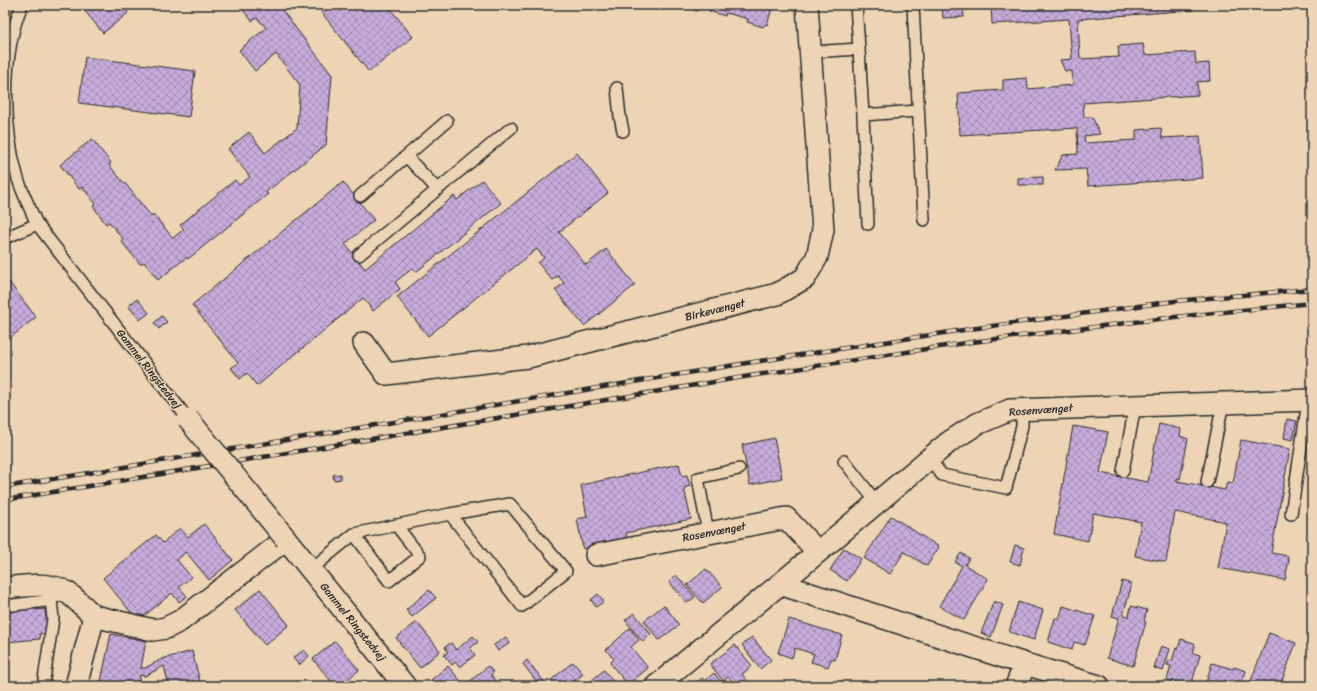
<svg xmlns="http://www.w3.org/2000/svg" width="1317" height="691" viewBox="0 0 1317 691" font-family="Sriracha,sans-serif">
<defs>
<pattern id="building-cross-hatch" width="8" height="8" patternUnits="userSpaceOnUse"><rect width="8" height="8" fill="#c6acdb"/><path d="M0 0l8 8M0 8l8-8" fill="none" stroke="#a18cb2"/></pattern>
</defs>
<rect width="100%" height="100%" fill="#ecd4b4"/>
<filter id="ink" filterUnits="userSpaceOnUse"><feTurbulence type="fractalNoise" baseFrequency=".025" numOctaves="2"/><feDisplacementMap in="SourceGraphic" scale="8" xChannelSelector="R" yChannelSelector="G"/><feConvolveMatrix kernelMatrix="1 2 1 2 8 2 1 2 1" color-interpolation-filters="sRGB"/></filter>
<g filter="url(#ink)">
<!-- building -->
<path fill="url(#building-cross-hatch)" stroke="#2b2b2b" d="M80,5H132L126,10L128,13L103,33Z
M239,5H278L332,75L326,145L266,192L268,194L188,259L187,257L158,280L144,262L140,264L121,241L123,239L109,222L106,224L93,206L96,204L82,187L79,189L60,165L92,139L111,163L109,165L123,182H124L151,216L153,214L173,238L184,229L180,225L235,180L239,185L250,177L228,149L249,132L265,153L297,128L300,85L276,54L255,71L239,50L266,28L257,18L252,21Z
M318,5H387L413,37L369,72L321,12L323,11Z
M685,5H773L767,25L765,24L763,27L747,22L748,19L726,13L725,16L709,11L711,8L703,5L702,8L699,7L697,11L684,6Z
M942,5H963L964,17L943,18Z
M991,5H1193V10L1078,19L1080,59L1119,57L1118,46L1143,44L1145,55L1195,52L1196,64L1209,63L1210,81L1197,82L1198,95L1083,103L1084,117H1092L1100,134L1084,136L1085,143L1136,140V130L1161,128L1162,138L1200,136L1203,178L1088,186L1086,169L1055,170L1063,155L1078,154L1077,128L960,135L958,93L1003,90V80L1027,78L1028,89L1073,85L1072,71H1065L1060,60L1072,59L1069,19L992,24Z
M85,57L195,71L189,117L79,103Z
M577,153L608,193L559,232L586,265L606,249L635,285L584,326L555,290L564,283L558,276L552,280L538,263L544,258L537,249L428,336L397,297Z
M1043,177V185H1018V178Z
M482,180L501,203L416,272L413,268L395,282L400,289L373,311L363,298L257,386L247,373L240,379L231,368L238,363L192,305L343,182L374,220L345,244L365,269L454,196L457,200Z
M5,277L36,317L5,342Z
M137,299L149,313L140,320L128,306Z
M162,316L167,322L159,329L154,323Z
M1287,419L1297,421L1293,440L1284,438Z
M1159,424L1181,429L1180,436L1188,439L1180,479L1177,478V481L1225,490L1227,482L1233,483L1241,440L1290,449L1271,553L1288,556L1287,559H1289L1285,580L1218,568L1226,522L1175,512L1166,562L1135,556L1141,522L1093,513L1088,541L1054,534L1073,426L1108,432L1100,473L1148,482Z
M774,438L782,478L750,485L742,445Z
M679,464L682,476L687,475L690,486L684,488L691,519L626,533L627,539L583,549L577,519L587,517L581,485Z
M341,474V479L334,480L333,475Z
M891,516L939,547L927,566L904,552L890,574L864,558Z
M204,524L233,560L209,580L186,552L177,560L191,577L179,587L187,596L179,602L172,593L138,621L103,578L156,535L163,543L180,528L188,537Z
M1015,545L1024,548L1020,565L1010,562Z
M844,548L861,559L847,581L830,570Z
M961,553L969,558L965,565L988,579L964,620L939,606L962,566L955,562Z
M706,569L722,587L703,603L687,585Z
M676,575L695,597L687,603L669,582Z
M1122,581L1132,584L1123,615L1129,616L1131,606L1147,610L1144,621L1146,622L1133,666L1107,658L1119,618L1112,616Z
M260,589L289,625L265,645L235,610Z
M429,590L436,598L412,617L406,610Z
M598,594L604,601L596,607L591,600Z
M994,601L1003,605L991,637L981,633Z
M1018,602L1043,610L1034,640L1009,632Z
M36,604V610L45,609L48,633L39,634L40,639L5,642V608Z
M664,605L679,625L659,640L644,621Z
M1063,606L1095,616L1085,645L1074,642L1072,650L1048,642L1055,618L1059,619Z
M634,613L651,634L643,642L625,620Z
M789,619L842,635L835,660L831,659L828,667L811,662L814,654L795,648L792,658L778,653Z
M417,622L440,651L420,668L396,638Z
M630,628L639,640L631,647L648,668L628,685L610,663L614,659L606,650Z
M1269,633L1296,643L1280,686H1249Z
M111,634L146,641L141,668H145L162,659L192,651L201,686H169L164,666L145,676L140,675L138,686H100Z
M473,636L478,642L470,648L475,655L460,667L456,662L452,665L444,655L448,652L445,647L451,643L456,650Z
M506,637L510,643L498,651L494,645Z
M752,637L771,660L760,669L742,645Z
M1181,639L1194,643L1195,646L1193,653L1200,655L1191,686L1167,680L1171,666L1167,665L1169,660L1172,661L1176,648L1178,649Z
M335,641L359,670L340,686H335L313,659Z
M735,645L752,666L742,674L751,686H739L735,680L733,682L728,677L723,681L710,664Z
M1161,646L1170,649L1163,671L1154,668Z
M304,650L309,656L299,665L293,658Z
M527,660L545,683L542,686H540L523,664Z
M573,662L583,674L568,686H555L550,681Z
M1212,663L1233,669L1234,667L1246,671L1241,686H1205Z
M448,666L464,685L467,684L488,666L493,672L491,675L500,686H487L483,681L477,686H436L431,680Z
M604,670L615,684L613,686H595L591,681Z
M714,673L724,686H711L706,680Z
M702,678L709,686H693Z
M365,680L370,686H357Z"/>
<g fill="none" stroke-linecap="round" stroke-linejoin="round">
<!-- lane casing -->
<g stroke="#2b2b2b" stroke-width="14">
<path id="lane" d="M22,5C1,54 3,128 18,179C23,194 30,209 37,224L188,419
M856,5L859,49
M913,5L924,220
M810,52L859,49L863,115L868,224
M617,88L620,117L623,131
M863,115L918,111
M406,156L437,189
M360,196L447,121
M5,238L37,224
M359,255L511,128
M929,458L942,475L1006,488L1022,426V409
M844,461L877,503
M1123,471L1135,406
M1207,482L1223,403
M1291,514L1308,401
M708,533L698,478L739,469
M354,534L389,581L420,556L396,525
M310,570L354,534L450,514L510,504L566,571L522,606L450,514
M5,606L46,601L56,597
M43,686L53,619L51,599"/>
</g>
<!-- street casing -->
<g stroke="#2b2b2b" stroke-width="24">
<path id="street" d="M364,343L386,374L528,357L777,294L805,278L817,257L823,230L807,5
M596,555L786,518L818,552
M780,584L1025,664L1099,686
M5,588C26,586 50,581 68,593C77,600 86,609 94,616
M76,686L94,616L153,630L166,628L180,621L286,539L405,686
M656,686L780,584L949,442L977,424L1010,410L1312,400
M1016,686L1025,664"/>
</g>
<!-- lane -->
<use href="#lane" stroke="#ecd4b4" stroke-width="11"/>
<!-- street -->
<use href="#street" stroke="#ecd4b4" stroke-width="21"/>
<!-- rail casing -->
<g stroke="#2b2b2b" stroke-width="4.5">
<path id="rail" d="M5,487L747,363L970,329L1175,301L1312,289
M5,500L750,376L972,342L1175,317L1312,303"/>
</g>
<!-- rail -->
<use href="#rail" stroke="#ecd4b4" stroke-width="3" stroke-dasharray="9" stroke-linecap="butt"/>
<!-- street-bridge casing -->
<g stroke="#2b2b2b" stroke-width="24" stroke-linecap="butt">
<path id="street-bridge" d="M188,419L286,539"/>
</g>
<!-- street-bridge -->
<use href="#street-bridge" stroke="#ecd4b4" stroke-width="21"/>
</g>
</g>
<g text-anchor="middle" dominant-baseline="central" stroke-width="3" stroke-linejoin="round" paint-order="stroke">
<!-- street labels -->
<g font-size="11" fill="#2b2b2b" stroke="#ecd4b4">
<text transform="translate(715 310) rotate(-14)">Birkevænget</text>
<text transform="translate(149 369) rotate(52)">Gammel Ringstedvej</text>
<text transform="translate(1041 410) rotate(-4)">Rosenvænget</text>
<text transform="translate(714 532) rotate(-11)">Rosenvænget</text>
<text transform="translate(353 622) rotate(51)">Gammel Ringstedvej</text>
</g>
</g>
<!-- margin -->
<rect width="1317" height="691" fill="none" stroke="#ecd4b4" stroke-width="20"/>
<rect x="10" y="10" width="1297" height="671" fill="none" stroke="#2b2b2b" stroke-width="1.5" filter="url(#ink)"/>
</svg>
